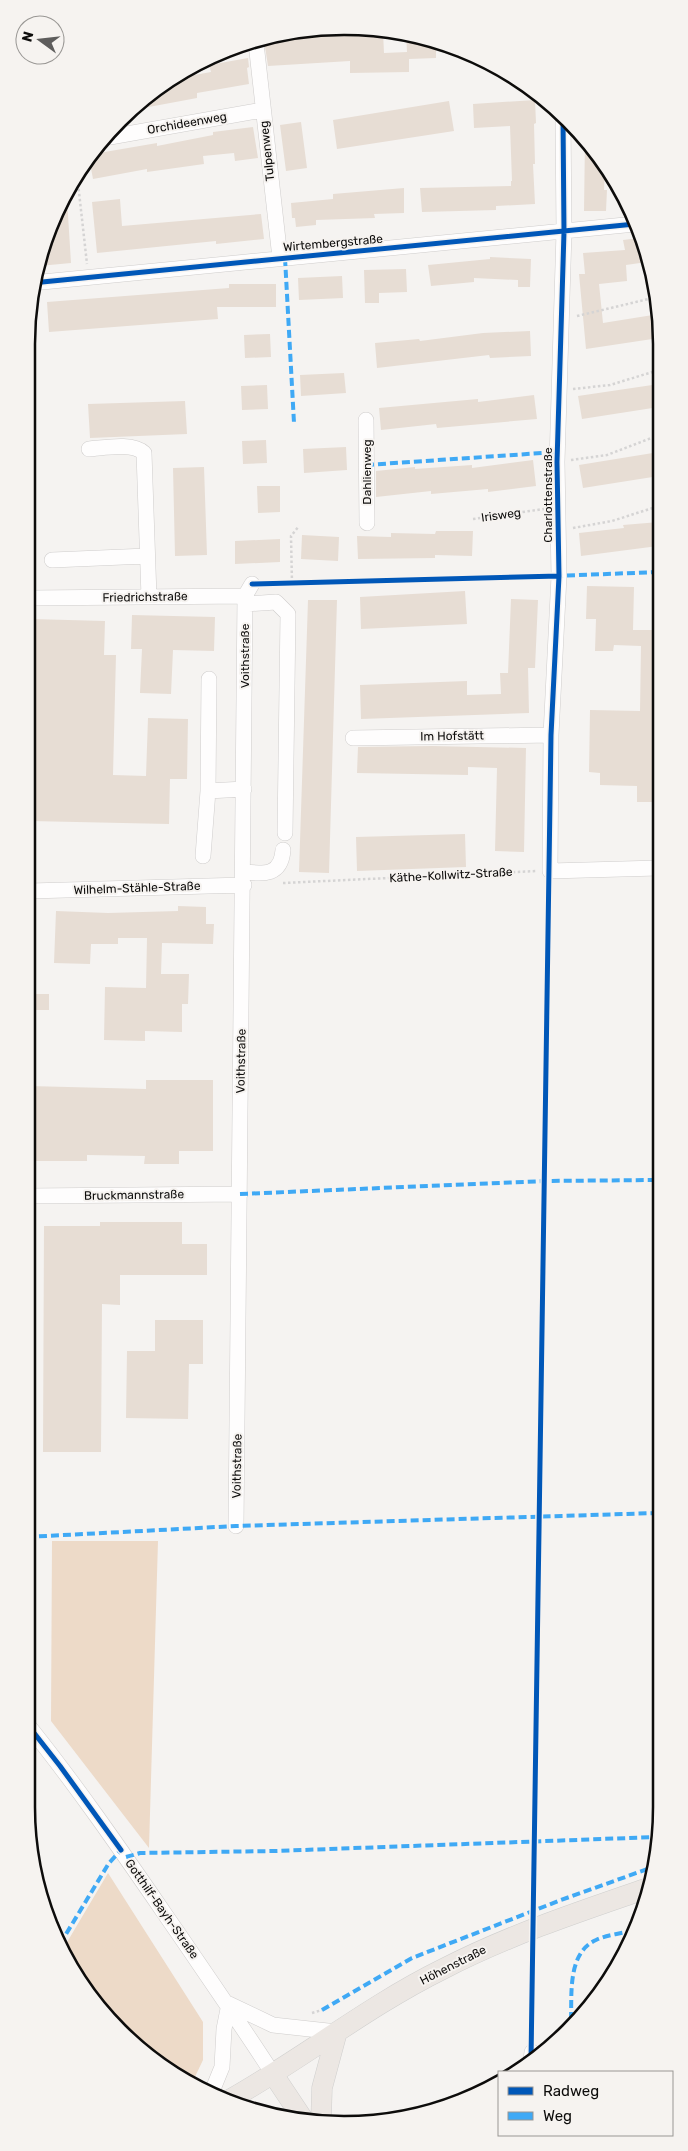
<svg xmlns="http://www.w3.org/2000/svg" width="688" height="2151" viewBox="0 0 688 2151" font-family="Rubik,sans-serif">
<rect width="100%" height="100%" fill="#f5f3f1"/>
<!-- green -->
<path fill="#eddac8" d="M52,1541H158L149,1848L51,1721Z
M108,1873L203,2022V2060L192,2083L105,2017L63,1949Z"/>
<!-- building -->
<path fill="#e7ddd4" d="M297,32H383L384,53L407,52L406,32L436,43V58L409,59V72L350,73V61L268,66L264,40L297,36Z
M248,58L249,67L247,68L249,84L197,93V98L138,109L167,80L211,72L209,65Z
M535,100L536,123L534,124L535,164H533L535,204L496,206V210L422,212L420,188L511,186V181H512L510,126L474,128L473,104Z
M449,101L454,131L337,149L333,120Z
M301,122L307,168L286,171L280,125Z
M253,127L258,158L235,161L234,153L203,156L204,164L147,172V169L93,179L89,158L93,154L157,143V146L213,135V132Z
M585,138L605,168L604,190H607L606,211H584Z
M404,188V213L374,214L375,218L316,220V225L296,227L295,218H292L291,203L333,199V194Z
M67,199L71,263L39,266L43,256Z
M120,199L122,226L261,214L264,239L216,244V241L97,253L92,202Z
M639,238L647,262L626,265L627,281L599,284L603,323L659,314V338L586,349L579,274H585L583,253L625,250L623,240Z
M490,257L531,259L530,287H518V280L474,278V282L431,286L428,265L490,259Z
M406,269L407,292L379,293V303H365L364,270Z
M342,276L343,298L299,300L298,278Z
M229,284H276V307H217L218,319L49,332L47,302L229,288Z
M530,331L531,356L490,358L489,355L377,368L375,343L419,339L420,341L483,333Z
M270,334L271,357L245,358L244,335Z
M344,373L346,393L301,396L300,375Z
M659,384V407L582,419L578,396Z
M267,385L268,409L242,410L241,386Z
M534,395L537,419L437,428L436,424L381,430L379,408L478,399V402Z
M185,401L187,434L90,438L88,404Z
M266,440L267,463L243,464L242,441Z
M346,447L347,470L304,473L303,449Z
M659,452V476L583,488L579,465Z
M533,460L536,486L488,492V489L431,494V491L376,497V471L415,467V469L472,465V468Z
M204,467L207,555L175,556L173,468Z
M257,486H280V512L258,513Z
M659,522L658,546L581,556L579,533L624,528L623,525Z
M436,531H473L472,556L435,555V558L358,559L357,536L391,537V533L435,534Z
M302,535L339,537L338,561L301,559Z
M280,539V562L235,564V541Z
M587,586L634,587L633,630H658V802H637V786L600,785V773L589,772L590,710L640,711L641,646L614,645L613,651H595L596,619H586Z
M465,591L467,624L361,629L360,597Z
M511,599L538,600L535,668H528L529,713L361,719L360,685L467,681V695L501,694L500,673H508Z
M308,600H337L329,873L299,872Z
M132,615L215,617L214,651L173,650L171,694L140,693L142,649H131Z
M31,619L105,621L104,655H116L113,775L146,776L148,718L188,719L187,779H170L169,824L30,821Z
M432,746L526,748L524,852L495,851L497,768L468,767V775L357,773L358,747Z
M465,834L466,867L357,871L356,837Z
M178,906L206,907V924H214L213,944L162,943L161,974H189L188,1004H182V1032L145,1031V1041L104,1040L105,987L146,988L147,938H118V944H91L90,964L54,963L56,911L108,913L178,911Z
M30,994H49V1010H29Z
M146,1080H213V1151H179V1164H144L145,1156L87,1155V1161H29V1086L146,1089Z
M100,1222H182V1244H207V1275H120V1305L102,1304L101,1452H43L44,1226H100Z
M155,1320H203V1364H189L188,1419L126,1418L127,1351H155Z"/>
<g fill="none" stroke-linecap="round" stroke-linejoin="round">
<!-- minor casing -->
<g stroke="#cfcdcc" stroke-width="16">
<path id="minor" d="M256,43L280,258
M563,118L564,232L557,462L559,576L551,735L550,871L658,868
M110,137L263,110
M32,283L635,224
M366,420L367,523
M89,449C104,448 132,442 144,453L149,597
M52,560L147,556
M31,598L245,596L252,584
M245,604L276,602L288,614L285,833
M209,679L208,791L244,789
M353,738L551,735
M203,856L208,791
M244,872C264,874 281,876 283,850
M30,891L244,885
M29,1196L240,1194
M236,1526L245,596
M27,1724C81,1791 129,1862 178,1933C210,1980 242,2026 273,2074
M229,2004L273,2025L337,2032
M531,2060L532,2052
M211,2094L222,2067L224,2029L229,2004"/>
</g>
<!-- major casing -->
<g stroke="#cfcfce" stroke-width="21">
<path id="major" d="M273,2074L305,2122
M229,2100C302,2059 368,2006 443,1969C509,1935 578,1912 648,1888
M321,2121L322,2088L337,2032"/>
</g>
<!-- path -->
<path stroke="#d5d4d4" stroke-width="2.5" stroke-dasharray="2.5 2.5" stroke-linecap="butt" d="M77,174L87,264
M577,316L657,297
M573,389L610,385L659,370
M571,460L607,455L654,437H659
M473,519L544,509
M573,528L612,521L659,506
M292,583L291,536L299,526
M283,883L537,871
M312,2013L322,2010"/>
<!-- minor -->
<use href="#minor" stroke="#fefdfd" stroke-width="15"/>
<!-- major -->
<use href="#major" stroke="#ece7e3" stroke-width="20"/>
<!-- quiet -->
<path stroke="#3fa9f5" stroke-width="4" stroke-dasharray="8 4" stroke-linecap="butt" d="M285,258L294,423
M366,465L557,452
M555,576L658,572
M240,1194L545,1181L657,1180
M27,1537L236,1526L656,1513
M126,1857L140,1853L275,1851L656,1837
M60,1944L109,1863L121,1850
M322,2010L412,1958L561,1900L656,1866
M571,2020C572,1995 567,1953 596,1940C606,1935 619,1934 630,1931"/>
<!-- cycleway casing -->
<g stroke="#f6f3f0" stroke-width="8">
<path id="cycleway" d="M32,283L635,224
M252,584L559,576
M27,1724L60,1766L121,1850
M531,2060L551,735L559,576L557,462L564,232L563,118"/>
</g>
<!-- cycleway -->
<use href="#cycleway" stroke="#0057b8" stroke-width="5"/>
</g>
<g text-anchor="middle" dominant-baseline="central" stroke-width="4" stroke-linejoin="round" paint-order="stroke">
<!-- street labels -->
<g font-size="12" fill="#0d0c0b" stroke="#f6f3f0">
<text transform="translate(187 123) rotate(-10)">Orchideenweg</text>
<text transform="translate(267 151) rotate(-96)">Tulpenweg</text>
<text transform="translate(333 243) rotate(-5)">Wirtembergstraße</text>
<text transform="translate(367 472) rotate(-90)">Dahlienweg</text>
<text transform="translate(548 495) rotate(-90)">Charlottenstraße</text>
<text transform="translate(501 515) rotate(-8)">Irisweg</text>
<text transform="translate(145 597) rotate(-1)">Friedrichstraße</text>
<text transform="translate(245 656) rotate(-90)">Voithstraße</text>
<text transform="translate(452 736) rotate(-1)">Im Hofstätt</text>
<text transform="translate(451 875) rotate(-3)">Käthe-Kollwitz-Straße</text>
<text transform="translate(137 888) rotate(-2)">Wilhelm-Stähle-Straße</text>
<text transform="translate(241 1061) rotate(-89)">Voithstraße</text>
<text transform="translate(134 1195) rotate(-1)">Bruckmannstraße</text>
<text transform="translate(237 1466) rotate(-89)">Voithstraße</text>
<text transform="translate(162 1909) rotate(55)">Gotthilf-Bayh-Straße</text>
<text transform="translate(453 1965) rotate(-27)">Höhenstraße</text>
</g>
</g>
<!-- crop -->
<path d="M0 0H688V2151H0ZM344 35H344A309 309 0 0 1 653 344V1807A309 309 0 0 1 344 2116H344A309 309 0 0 1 35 1807V344A309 309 0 0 1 344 35Z" fill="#f6f3f0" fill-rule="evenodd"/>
<path fill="none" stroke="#0d0c0b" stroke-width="2.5" d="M344 35H344A309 309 0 0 1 653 344V1807A309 309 0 0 1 344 2116H344A309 309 0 0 1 35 1807V344A309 309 0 0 1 344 35Z"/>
<!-- legend -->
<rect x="498" y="2071" width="175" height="65" fill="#f6f3f0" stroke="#999794"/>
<rect x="508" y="2087" width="25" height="8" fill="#0057b8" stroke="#999794"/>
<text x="543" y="2096" font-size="15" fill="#0d0c0b">Radweg</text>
<rect x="508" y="2112" width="25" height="8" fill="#3fa9f5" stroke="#999794"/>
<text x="543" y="2121" font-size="15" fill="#0d0c0b">Weg</text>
<!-- north arrow -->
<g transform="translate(40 40) rotate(285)"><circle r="24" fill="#f6f3f0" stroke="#999794"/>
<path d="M0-4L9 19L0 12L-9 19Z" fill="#5e5d5c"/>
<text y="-8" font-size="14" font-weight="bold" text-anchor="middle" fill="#0d0c0b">N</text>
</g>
</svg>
